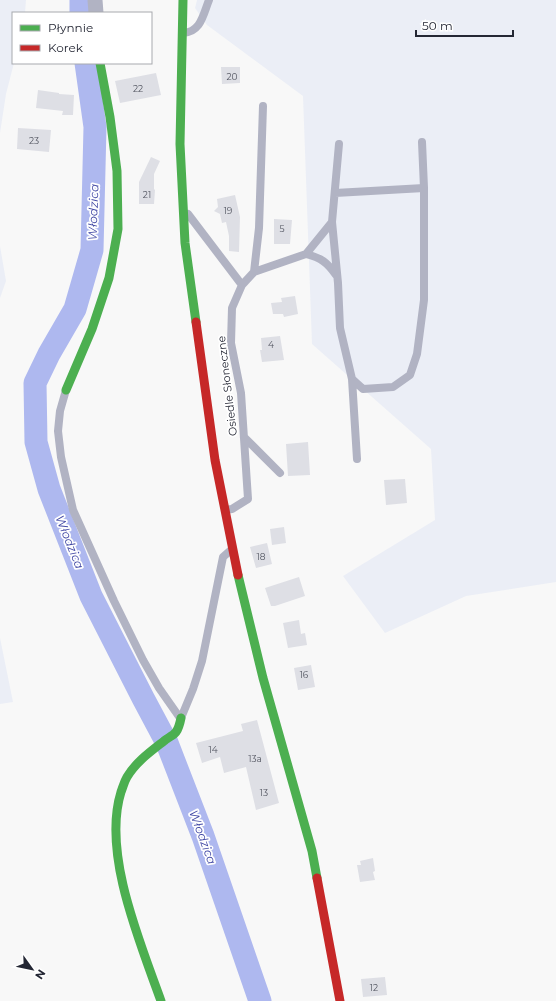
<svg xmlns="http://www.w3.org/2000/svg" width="556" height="1001" viewBox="0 0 556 1001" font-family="Montserrat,sans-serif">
<rect width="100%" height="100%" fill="#f8f8f8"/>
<!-- green -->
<path fill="#ebeef6" d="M0,0H26L25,13H13V63H14L6,94L0,133Z
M197,0H556V582L466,596L385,633L343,576L435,520L431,449L312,344L303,96L207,25L195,8Z
M0,246L6,281L0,298Z
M0,638L13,702L0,704Z"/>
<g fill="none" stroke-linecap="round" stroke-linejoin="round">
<!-- river -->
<path stroke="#aeb8ef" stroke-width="23" d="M81,0V13
M86,63L95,127L92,250L75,309L49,354L35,383L36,442L49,489L91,596L143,698L167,743L203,836L260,1001"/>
</g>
<!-- building -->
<path fill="#dedfe5" d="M221,67H240V83L222,84Z
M156,73L161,95L120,103L115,81Z
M38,90L59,93V94L74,95L73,115H62L63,111L36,108Z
M18,128L51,130L49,152L17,149Z
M151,157L160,161L154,174V189L155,190L154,204H139V182Z
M235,195L240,217L239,252L229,251V236L226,222L222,223L220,214L214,211L218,207L217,199Z
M274,219L292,220L290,244H274Z
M295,296L298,314L284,317L283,314H273L271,303L282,302L281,298Z
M280,336L284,360L262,362L260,350H262L261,338Z
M308,442L310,475L288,476L286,444Z
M405,479L407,503L386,505L384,480Z
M284,527L286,543L272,545L270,529Z
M267,543L272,564L256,568L250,547Z
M299,577L305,596L275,606H271L265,588Z
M299,620L301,634L305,633L307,645L288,648L283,623Z
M311,665L315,687L298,690L294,668Z
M257,720L279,803L256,810L246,767L224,773L220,757L202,763L196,743L243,731L241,724Z
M373,858L375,871L373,872L375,880L360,882L357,865H361L360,861Z
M385,977L387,995L363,997L361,979Z"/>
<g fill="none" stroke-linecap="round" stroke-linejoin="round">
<!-- lane -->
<path stroke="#b1b3c3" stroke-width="8" d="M183,33C201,32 203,15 209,0
M335,193L424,188L422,142
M188,214L242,285
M332,222L338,283L340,328L352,379L363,389L393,387L410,375L417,354L424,300V188
M306,254C321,258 327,262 336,275
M254,272L306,254L332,222L339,144
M352,379L357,459
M66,390L60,411L58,431L61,457L73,510L114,601L143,660L159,688L180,718
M244,437L280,473
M225,510L232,509L248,499L241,393L231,343L232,308L242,285L254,272L259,228L263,106
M181,718L193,689L202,661L223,557L231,550"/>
<!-- street -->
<path stroke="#b1b3c3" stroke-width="15" d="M95,0L96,13"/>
<!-- fast -->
<path stroke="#4caf50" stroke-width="9" d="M183,0L180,144L185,243L196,322
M66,390L92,329L109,278L118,229L117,171L110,117L100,63
M238,575L263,678L312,851L317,878
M161,1001C140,942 102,853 121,792C123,787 124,782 127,777C136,762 150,752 164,741C167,738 173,736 176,732C179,728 180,723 181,718"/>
<!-- jam -->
<path stroke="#c62828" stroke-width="9" d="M196,322L215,460L238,575
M317,878L340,1001"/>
</g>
<g text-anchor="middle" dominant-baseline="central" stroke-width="3.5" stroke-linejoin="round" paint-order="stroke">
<!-- number labels -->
<g font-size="9" fill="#525560">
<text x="232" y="76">20</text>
<text x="138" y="88">22</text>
<text x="34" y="140">23</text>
<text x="147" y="194">21</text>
<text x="228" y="210">19</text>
<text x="282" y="228">5</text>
<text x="271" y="344">4</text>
<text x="261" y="556">18</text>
<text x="304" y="674">16</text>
<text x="213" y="749">14</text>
<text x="255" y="758">13a</text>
<text x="264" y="792">13</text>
<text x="374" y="987">12</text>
</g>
<!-- street labels -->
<g font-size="11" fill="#242734" stroke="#fff">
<text transform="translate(227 386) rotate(-97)">Osiedle Słoneczne</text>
</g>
<!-- water labels -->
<g font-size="12" font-style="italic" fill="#4148a4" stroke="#fff">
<text transform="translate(93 212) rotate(-88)">Włodzica</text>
<text transform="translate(70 542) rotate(68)">Włodzica</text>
<text transform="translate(203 837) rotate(70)">Włodzica</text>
</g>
</g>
<!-- legend -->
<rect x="12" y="12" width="140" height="52" fill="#ffffff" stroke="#a7a9ae"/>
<rect x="20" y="25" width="20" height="6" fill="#4caf50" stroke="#a7a9ae"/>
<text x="48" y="32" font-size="12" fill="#242734">Płynnie</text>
<rect x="20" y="45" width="20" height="6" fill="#c62828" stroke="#a7a9ae"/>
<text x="48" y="52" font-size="12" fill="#242734">Korek</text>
<!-- north arrow -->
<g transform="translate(32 969) rotate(123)" stroke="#ffffff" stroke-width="3" paint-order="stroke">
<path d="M0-3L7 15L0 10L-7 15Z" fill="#242734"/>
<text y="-6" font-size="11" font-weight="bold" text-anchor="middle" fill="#242734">N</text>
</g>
<!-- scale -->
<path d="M416 30v6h97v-6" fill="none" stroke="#242734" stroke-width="2"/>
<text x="422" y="30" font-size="12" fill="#242734" stroke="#ffffff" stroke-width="3" paint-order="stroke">50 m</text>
</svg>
